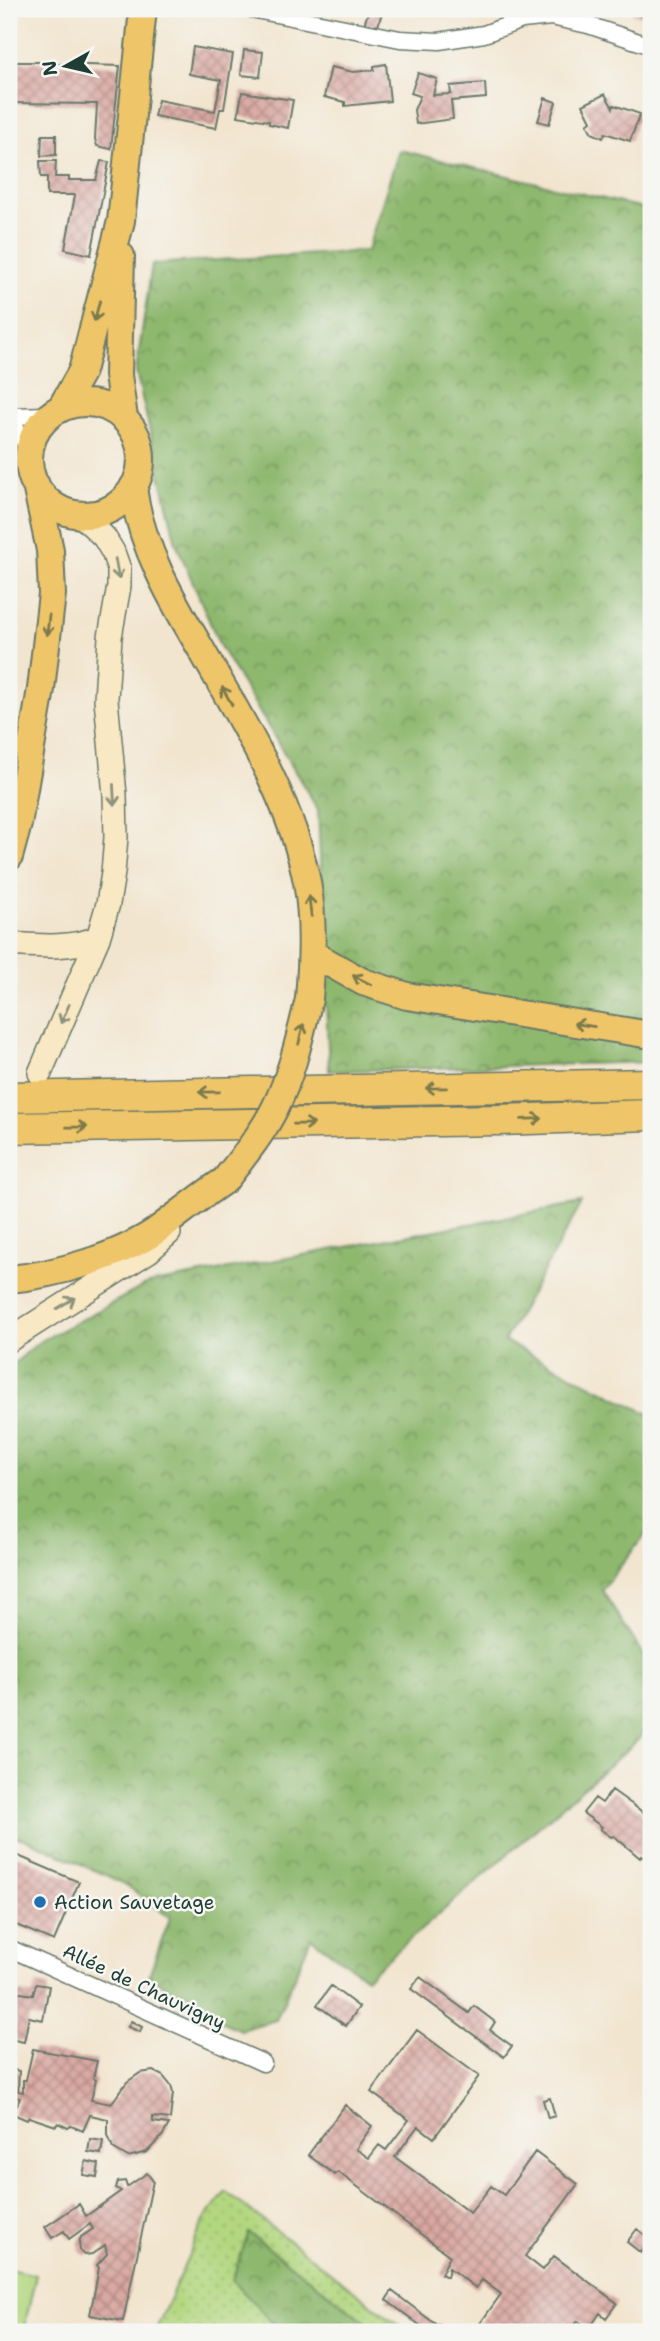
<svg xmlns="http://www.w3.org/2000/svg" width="660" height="2341" viewBox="0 0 660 2341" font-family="'Shantell Sans',sans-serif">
<defs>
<pattern id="grass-dots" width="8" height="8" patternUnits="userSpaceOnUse" patternTransform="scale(1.75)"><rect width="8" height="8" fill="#b3d780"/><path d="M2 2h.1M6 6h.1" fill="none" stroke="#9ab96f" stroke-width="1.8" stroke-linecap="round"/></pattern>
<pattern id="forest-crowns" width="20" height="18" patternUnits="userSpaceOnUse" patternTransform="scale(1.75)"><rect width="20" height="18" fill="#8eb86e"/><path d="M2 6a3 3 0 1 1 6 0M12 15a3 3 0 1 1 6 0" fill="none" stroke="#73975b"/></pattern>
<pattern id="building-cross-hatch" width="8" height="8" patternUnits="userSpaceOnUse" patternTransform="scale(1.75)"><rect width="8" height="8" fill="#daa8a2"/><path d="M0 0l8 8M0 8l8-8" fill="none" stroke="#b08a85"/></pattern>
</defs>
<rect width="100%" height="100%" fill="#f6f6f2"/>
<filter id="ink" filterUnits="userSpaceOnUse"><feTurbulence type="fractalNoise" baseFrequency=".0143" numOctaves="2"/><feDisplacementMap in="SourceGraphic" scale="14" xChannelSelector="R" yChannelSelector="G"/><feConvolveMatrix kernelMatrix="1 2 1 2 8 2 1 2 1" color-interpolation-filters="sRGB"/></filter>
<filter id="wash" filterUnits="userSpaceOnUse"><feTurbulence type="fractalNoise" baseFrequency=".00686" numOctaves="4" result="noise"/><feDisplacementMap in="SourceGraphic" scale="28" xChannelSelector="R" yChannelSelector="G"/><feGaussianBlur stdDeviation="1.57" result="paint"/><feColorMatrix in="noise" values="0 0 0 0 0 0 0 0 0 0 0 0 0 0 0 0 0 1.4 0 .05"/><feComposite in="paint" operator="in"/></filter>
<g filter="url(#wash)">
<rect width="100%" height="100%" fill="#f2e5cf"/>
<!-- grass -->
<path fill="url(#grass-dots)" stroke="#698a5a" stroke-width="2" d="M226,2192L408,2332H155L204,2220Z"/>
<!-- forest -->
<path fill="url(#forest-crowns)" stroke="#567a51" stroke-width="2" d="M399,150L651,210V1062L329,1071L318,810L220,646L176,543L136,372L152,264L367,251Z
M582,1203L504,1341L651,1415V1527L602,1590L651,1667V1720L638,1740L366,1978L311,1938L276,2020L240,2030L207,2015L149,1975L170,1918L125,1884L31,1841L9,1835V1368L39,1342L148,1284Z
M249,2232V2233L379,2332H276L274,2325L232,2280Z"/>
<!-- pitch -->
<path fill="#b3d780" stroke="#698a5a" stroke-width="2" d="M9,2269L36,2275L23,2332H9Z"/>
<g id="blocks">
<!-- building -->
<path fill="url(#building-cross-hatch)" d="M369,9H383L378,26L364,25Z
M634,9H651V19L632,13Z
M193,47L233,54L224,109H220L216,128L154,116L158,100L215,111L221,80L189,74Z
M244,50L263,52L260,77L241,75Z
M11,62H54V64L120,66L111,149L97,146L95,139L97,104L9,103Z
M386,64L390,101L345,106V102L324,97L331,67L353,72L374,70V66Z
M418,73L437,79L433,95L451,94L450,86L485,83L486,98L451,101L453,119L416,124L414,110L420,96L411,93Z
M242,92L293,100L288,128L269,124V121L238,116Z
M605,94L613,108L614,105L640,114L630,141L605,133L603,138L592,133L587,124L591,121L583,105Z
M545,98L556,102L549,124L538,121Z
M42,135H56V155L41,156Z
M40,161H56L55,177H69V180H96L101,161L109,162L91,255L65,249L75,195H47V177H41Z
M612,1790L651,1818V1863L641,1856L640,1858L614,1836L611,1837L600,1829L602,1827L583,1813L595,1798L602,1803Z
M9,1852L79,1882L54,1941L9,1922Z
M420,1977L469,2013L474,2006L495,2022L490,2030L512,2046L504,2057L411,1989Z
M36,1984L49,1986L43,2020L29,2017L24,2042L9,2039V1991L33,1995Z
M331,1986L359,2007L346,2026L317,2005Z
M131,2021L142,2027L140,2032L128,2027Z
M417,2030L479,2076L434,2138L418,2126L395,2157L470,2213L491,2186L504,2195L535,2152L578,2184L525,2256L543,2270L554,2256L617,2303L606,2318L600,2313L589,2329L578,2321L569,2332H489L479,2325L501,2294L482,2280L476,2288L449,2268L447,2277L441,2274L450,2256L338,2172L335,2175L308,2155L345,2105L372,2126L356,2149L369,2158L379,2145L386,2150L409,2120L371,2092Z
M33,2049L97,2061L93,2078L96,2080L91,2100L111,2104L127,2082L140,2073L153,2071L163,2076L171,2086L173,2093L170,2119L153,2117V2122L169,2124L163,2135L147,2152L128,2157L113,2148L108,2135V2119L90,2115L83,2131L71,2126L68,2128L58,2123L56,2126L29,2117L27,2120L13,2114L20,2098L15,2097L9,2110V2069L19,2071L18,2091L23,2092V2080H26Z
M550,2098L555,2116L548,2118L543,2100Z
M90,2139L103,2141L101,2154L88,2152Z
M86,2161L99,2164L97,2177L83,2175Z
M147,2173L153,2181L123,2321L90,2315L99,2268L97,2265L107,2254L105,2245L92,2254L85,2255L80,2251L79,2242L81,2237L93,2229L90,2224L69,2239L64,2231L52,2238L45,2227L79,2204L86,2216L121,2191L116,2188L118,2182L125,2181L127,2187Z
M637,2229L651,2239L641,2253L627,2242Z
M392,2291L438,2326L439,2324L450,2332H429L386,2300Z"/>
</g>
</g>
<g filter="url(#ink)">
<use href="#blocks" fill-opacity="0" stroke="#69786a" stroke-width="2"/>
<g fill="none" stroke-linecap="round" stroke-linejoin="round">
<!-- street casing -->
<g stroke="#69786a" stroke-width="19">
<path id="street" d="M251,9L400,39L439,41L484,34L522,20L551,17L588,25L651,46
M9,415L30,452
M10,416L50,415
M9,1948L263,2063"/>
</g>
<!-- secondary casing -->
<g stroke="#69786a" stroke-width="26">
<path id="secondary" d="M9,944C40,946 68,949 98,938
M40,1073L98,938L108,904L113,873L116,837L115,795L106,699L110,637L119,586V569L113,552L104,537L80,514
M9,1340L149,1251L169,1233"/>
</g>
<!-- primary casing -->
<g stroke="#69786a" stroke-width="30">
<path id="primary" d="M121,256L118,375L124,418
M29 459a56 56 0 1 1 112 0a56 56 0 1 1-112 0Z
M61,408L82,371L121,221L143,9
M133,487C140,545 172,600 201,649C242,722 291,798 307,882C314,921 312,960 309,999
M9,857L18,824L41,689L52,594L50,550L36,485
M313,954L363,982L407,996L651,1035
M9,1279C55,1275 117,1257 156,1231C179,1214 201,1196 225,1180"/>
</g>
<!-- highway casing -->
<g stroke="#69786a" stroke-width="33">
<path id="highway" d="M9,1097L651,1084
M9,1128L499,1120L651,1115"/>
</g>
<!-- street -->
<use href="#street" stroke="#fff" stroke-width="16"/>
<!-- secondary -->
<use href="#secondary" stroke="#f8e8c3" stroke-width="23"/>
<!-- primary -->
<use href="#primary" stroke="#eec569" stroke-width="26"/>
<!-- highway -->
<use href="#highway" stroke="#eec569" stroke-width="30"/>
<!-- primary-bridge casing -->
<g stroke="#69786a" stroke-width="30" stroke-linecap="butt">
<path id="primary-bridge" d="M225,1180C243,1157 262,1134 275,1108C292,1074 300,1036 309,999"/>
</g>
<!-- primary-bridge -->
<use href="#primary-bridge" stroke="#eec569" stroke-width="26"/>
</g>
<!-- one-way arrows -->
<defs><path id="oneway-shaft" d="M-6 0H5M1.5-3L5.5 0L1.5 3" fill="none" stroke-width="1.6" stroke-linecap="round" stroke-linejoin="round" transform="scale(1.75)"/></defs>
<g stroke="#7c7a4c">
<use href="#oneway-shaft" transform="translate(97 311) rotate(105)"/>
<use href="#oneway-shaft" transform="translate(48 625) rotate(96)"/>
<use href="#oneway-shaft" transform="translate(227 696) rotate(-119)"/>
<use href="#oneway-shaft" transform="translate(310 906) rotate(-97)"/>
<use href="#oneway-shaft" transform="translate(362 980) rotate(-153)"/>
<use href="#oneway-shaft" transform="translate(584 1025) rotate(-171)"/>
<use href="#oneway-shaft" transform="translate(301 1034) rotate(-77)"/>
<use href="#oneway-shaft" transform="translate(436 1088) rotate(179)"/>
<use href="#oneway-shaft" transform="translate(209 1092) rotate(179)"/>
<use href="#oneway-shaft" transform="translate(532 1119) rotate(-2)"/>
<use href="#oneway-shaft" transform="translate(304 1124) rotate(-1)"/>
<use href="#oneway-shaft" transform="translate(77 1127) rotate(-1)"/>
</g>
<g stroke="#8c927c">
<use href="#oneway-shaft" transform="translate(117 569) rotate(80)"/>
<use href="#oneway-shaft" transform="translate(114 795) rotate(87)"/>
<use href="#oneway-shaft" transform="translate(65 1014) rotate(113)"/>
<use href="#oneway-shaft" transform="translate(66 1303) rotate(-32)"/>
</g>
</g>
<!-- markers -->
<circle fill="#1f6fb2" stroke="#f6f6f2" stroke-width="2.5" cx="40" cy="1902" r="7"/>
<g text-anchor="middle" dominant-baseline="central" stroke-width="5" stroke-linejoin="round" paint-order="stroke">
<!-- poi labels -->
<g font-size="19" fill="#1f3d34" stroke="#f6f6f2" text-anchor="start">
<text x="54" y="1902">Action Sauvetage</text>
</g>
<!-- street labels -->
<g font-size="19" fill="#1f3d34" stroke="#f6f6f2">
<text transform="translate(144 1987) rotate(25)">Allée de Chauvigny</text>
</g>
</g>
<!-- margin -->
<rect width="660" height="2341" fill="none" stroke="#f6f6f2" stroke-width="35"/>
<!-- north arrow -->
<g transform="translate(66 66) rotate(262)" stroke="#f6f6f2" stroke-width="5" paint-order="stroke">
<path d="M0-5L12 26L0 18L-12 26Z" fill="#1f3d34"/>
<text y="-10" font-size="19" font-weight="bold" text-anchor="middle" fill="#1f3d34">N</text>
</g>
</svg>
